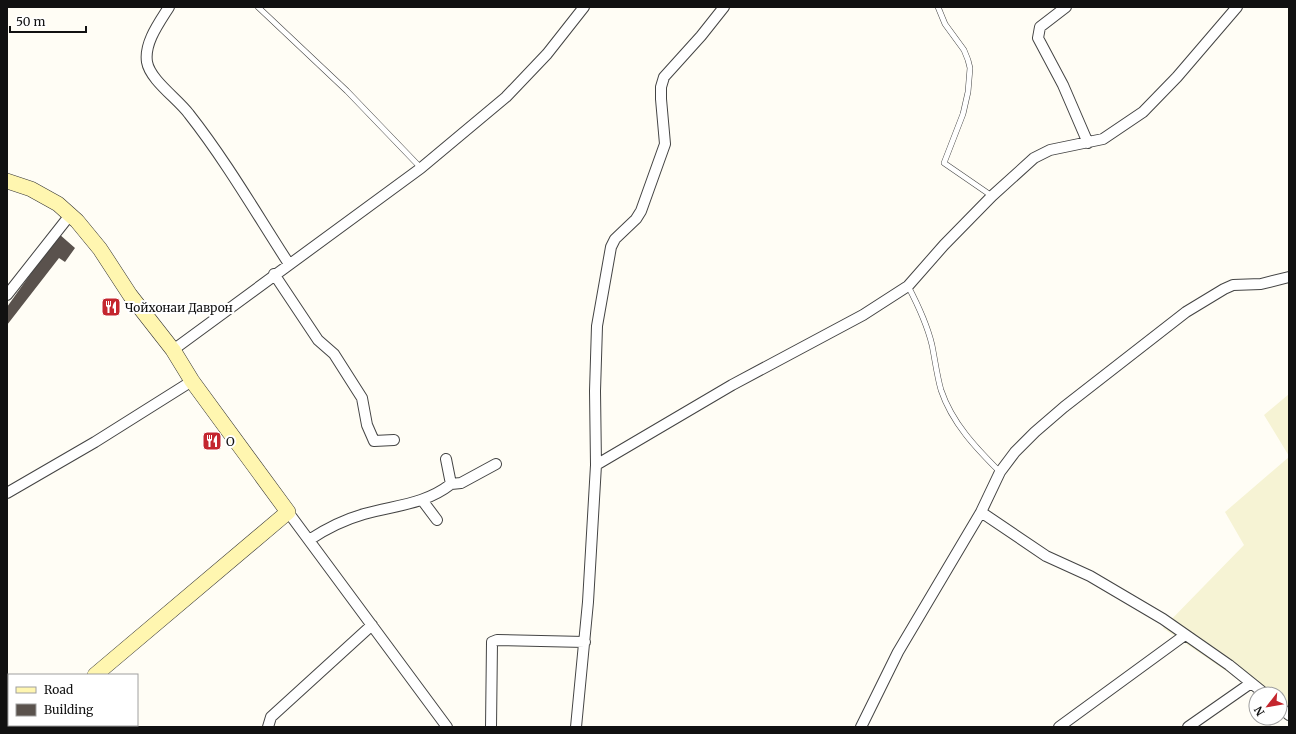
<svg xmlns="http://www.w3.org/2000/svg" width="1296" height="734" viewBox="0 0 1296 734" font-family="Merriweather,serif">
<rect width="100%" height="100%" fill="#fffdf5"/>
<!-- farmland -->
<path fill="#f6f3d4" d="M1289,394V456L1264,415Z
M1289,457V718L1280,710V694H1260L1163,628L1244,545L1225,512Z"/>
<!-- building -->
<path fill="#5a524d" d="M59,234L75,248L65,262L59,258L7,325V307Z"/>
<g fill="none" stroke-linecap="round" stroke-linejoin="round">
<!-- service casing -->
<g stroke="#444" stroke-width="6">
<path id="service" d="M258,7L347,91L421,168
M938,7L945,24L964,50L968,60L970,68L968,92L963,114L944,163L992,196
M908,286C918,305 927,324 932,345C935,360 937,376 941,390C952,423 976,448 1000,472"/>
</g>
<!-- minor casing -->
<g stroke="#444" stroke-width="12">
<path id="minor" d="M169,7C159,23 144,43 147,62C150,80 178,99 189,114C226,161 256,213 289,264
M1066,7L1040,27L1038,38L1063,85L1088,143
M274,274L318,340L334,354L362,398L367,425L374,441L394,440
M7,295L70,215
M173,350L421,168L506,97L547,54L584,7
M596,465L732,385L863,315L908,286L944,245L992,196L1034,158L1050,150L1103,139L1143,112L1177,77L1237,7
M451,484L461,483L496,464
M7,493L95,442L192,381
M422,500L437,520
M288,512L447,727
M981,512L1046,556L1090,576L1163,619L1229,665L1265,694
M309,540C327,528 343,520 364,514C395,505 424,505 451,484L446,459
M1280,707L1289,715
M268,727L271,717L372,625
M491,727L492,642L497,640L585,642
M576,727L588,602L596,465L595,391L597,326L611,247L615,239L636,219L641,211L665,144L661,99V87L664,77L701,36L724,7
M861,727L898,652L981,512L1000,472L1015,452L1035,432L1064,407L1186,312L1224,289L1233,285L1261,284L1289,277
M1059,727L1185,635
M1188,727L1251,683"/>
</g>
<!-- secondary casing -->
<g stroke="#333" stroke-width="16">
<path id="secondary" d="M7,181L31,189L58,204L77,221L100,249L130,295L173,350L192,381L288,512L95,675
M30,727L33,725"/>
</g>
<!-- service -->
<use href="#service" stroke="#fff" stroke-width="5"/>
<!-- minor -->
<use href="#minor" stroke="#fff" stroke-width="10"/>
<!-- secondary -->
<use href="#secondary" stroke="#fff6b0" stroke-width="15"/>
</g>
<!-- icons -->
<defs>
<g id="restaurant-square" transform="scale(1)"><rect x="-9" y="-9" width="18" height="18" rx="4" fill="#c4262e" stroke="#fff"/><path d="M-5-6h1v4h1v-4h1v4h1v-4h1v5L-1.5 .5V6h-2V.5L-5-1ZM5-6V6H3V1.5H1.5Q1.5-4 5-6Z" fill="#fff"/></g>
</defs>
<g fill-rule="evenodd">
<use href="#restaurant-square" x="111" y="307"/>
<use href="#restaurant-square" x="212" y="441"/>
</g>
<g text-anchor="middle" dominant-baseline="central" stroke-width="4" stroke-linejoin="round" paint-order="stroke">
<!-- poi labels -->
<g font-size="12" fill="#111" stroke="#fff" text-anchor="start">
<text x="125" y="307">Чойхонаи Даврон</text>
<text x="226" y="441">O</text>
</g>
</g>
<!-- border -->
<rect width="1296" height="734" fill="none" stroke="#111111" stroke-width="16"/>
<!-- legend -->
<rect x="8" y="674" width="130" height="52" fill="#ffffff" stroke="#a0a0a0"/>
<rect x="16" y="687" width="20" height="6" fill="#fff6b0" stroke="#a0a0a0"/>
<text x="44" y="694" font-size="12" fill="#111111">Road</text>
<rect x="16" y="704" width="20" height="12" fill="#5a524d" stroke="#a0a0a0"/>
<text x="44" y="714" font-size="12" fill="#111111">Building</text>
<!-- north arrow -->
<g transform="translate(1268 706) rotate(239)"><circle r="19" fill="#ffffff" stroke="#a0a0a0"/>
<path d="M0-3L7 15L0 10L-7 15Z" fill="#c4262e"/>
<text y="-6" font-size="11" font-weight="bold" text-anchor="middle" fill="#111111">N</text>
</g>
<!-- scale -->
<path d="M10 26v6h76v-6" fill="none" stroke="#111111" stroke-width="2"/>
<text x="16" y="26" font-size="12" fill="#111111" stroke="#ffffff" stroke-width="3" paint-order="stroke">50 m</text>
</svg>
